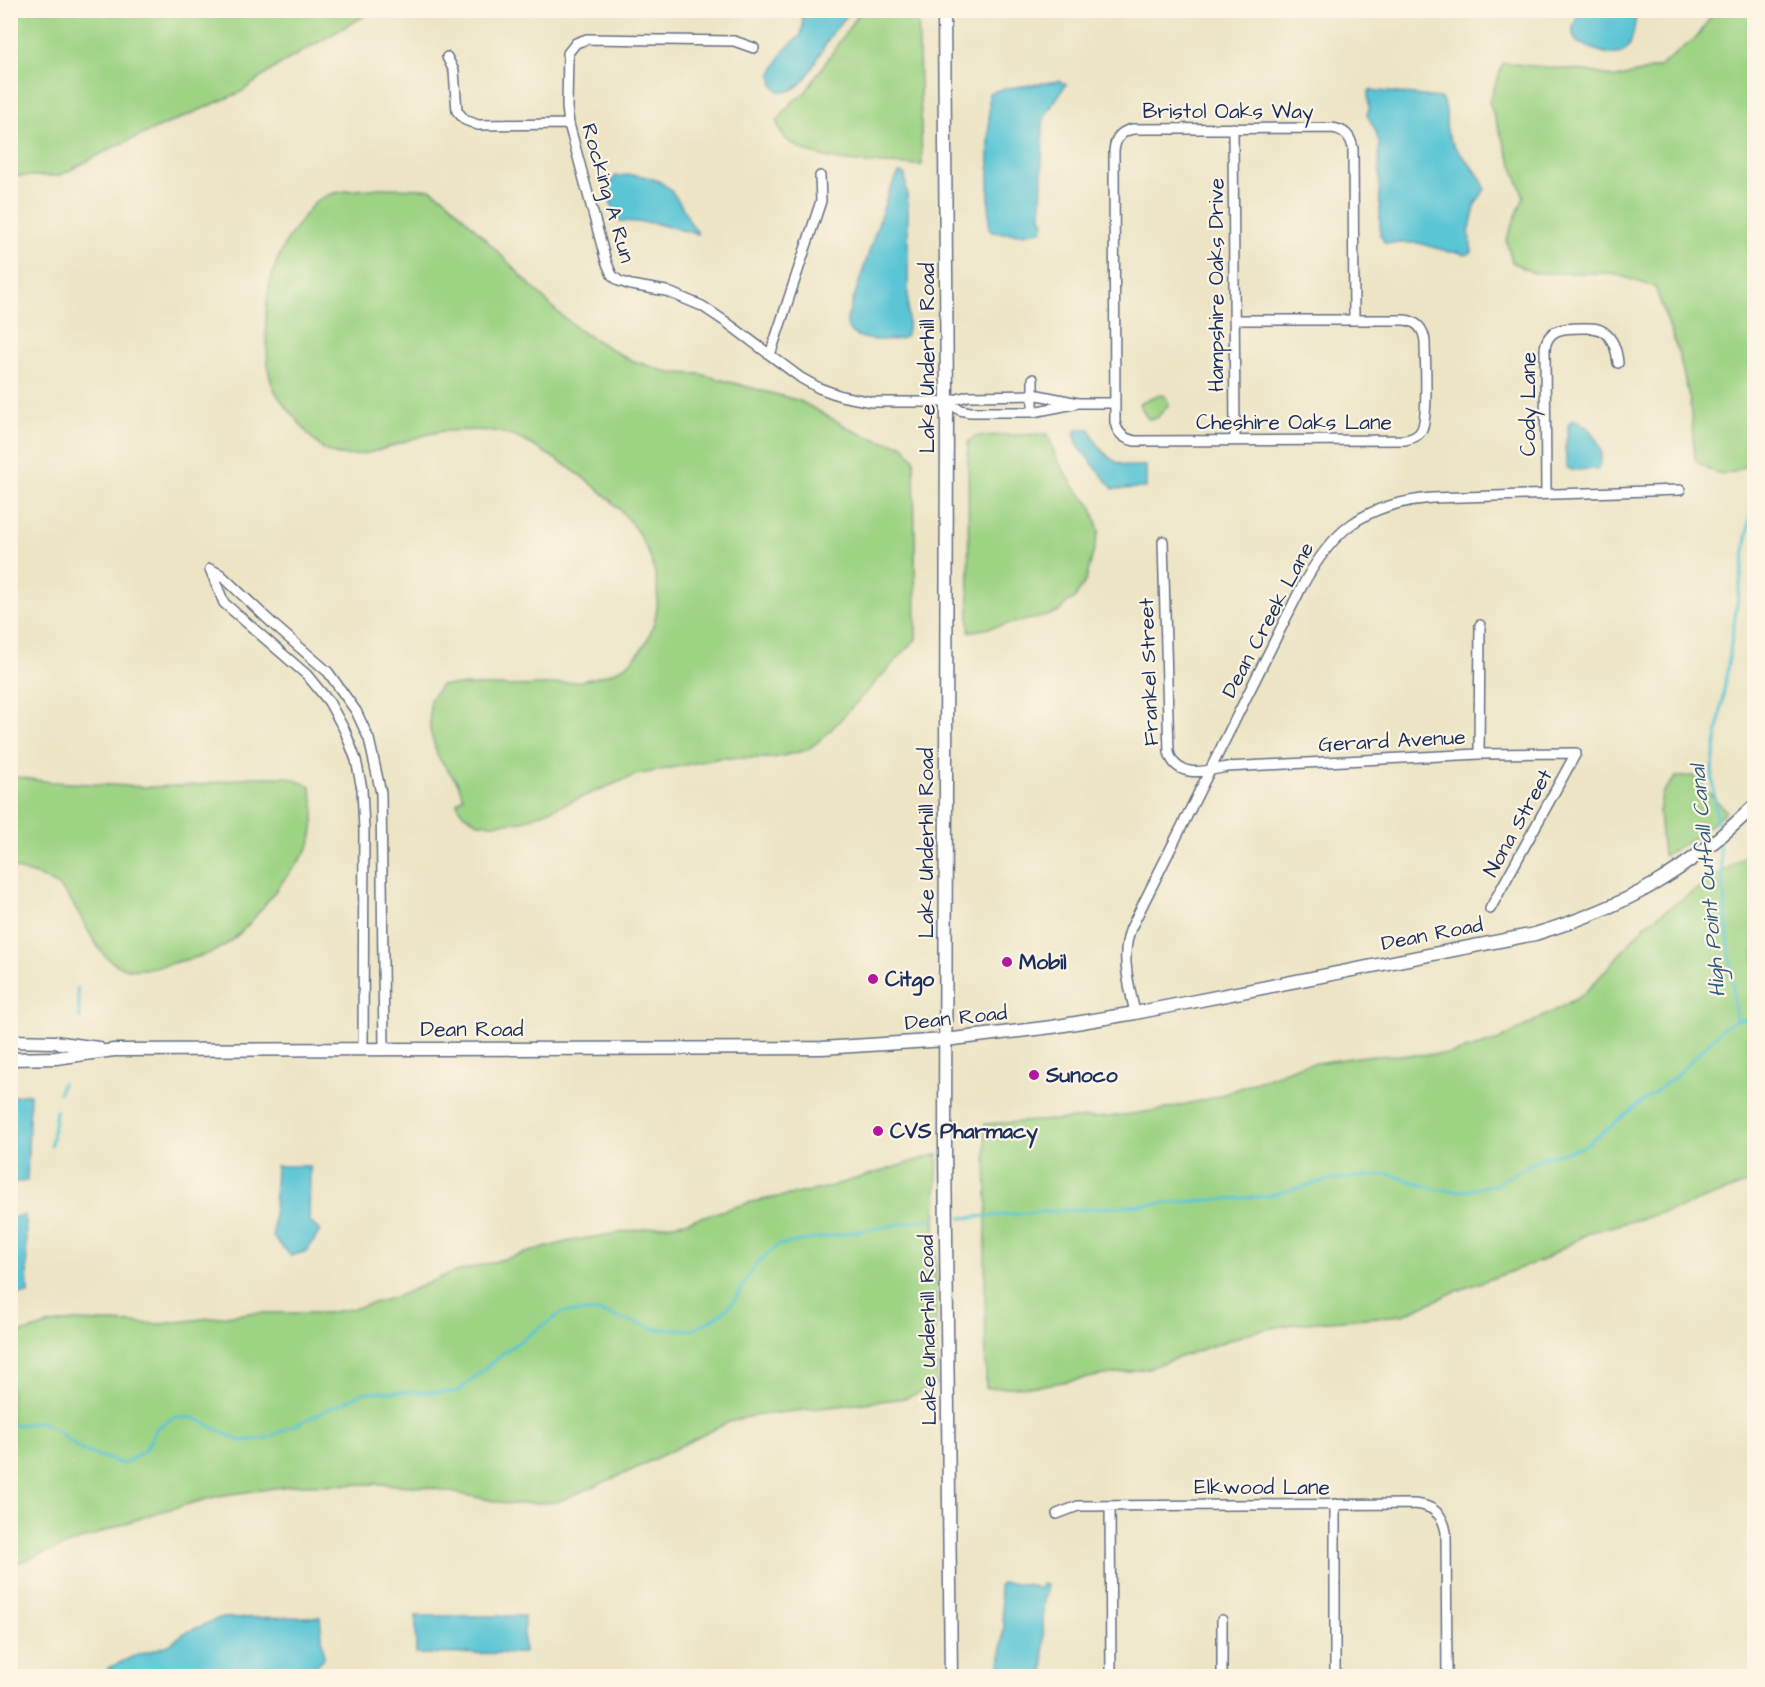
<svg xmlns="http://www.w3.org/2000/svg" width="1765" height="1687" viewBox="0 0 1765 1687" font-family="'Architects Daughter',sans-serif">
<rect width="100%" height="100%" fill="#fcf5e5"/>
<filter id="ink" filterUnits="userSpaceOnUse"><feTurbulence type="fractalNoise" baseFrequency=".0167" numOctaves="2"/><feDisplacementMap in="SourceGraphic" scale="12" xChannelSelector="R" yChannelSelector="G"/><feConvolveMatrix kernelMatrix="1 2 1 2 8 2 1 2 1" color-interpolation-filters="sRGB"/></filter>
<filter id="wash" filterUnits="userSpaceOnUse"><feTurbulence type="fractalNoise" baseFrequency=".008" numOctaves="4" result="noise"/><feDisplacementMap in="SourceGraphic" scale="24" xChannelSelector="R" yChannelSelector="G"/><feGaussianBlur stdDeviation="1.35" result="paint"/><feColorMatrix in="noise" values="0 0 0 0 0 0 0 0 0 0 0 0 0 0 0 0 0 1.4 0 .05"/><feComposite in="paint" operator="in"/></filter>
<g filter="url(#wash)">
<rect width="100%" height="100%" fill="#ece4c4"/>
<!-- green -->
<path fill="#9ed384" stroke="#5c8171" stroke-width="1.5" d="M11,10H373V11L279,65L241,92L114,147L59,176H11Z
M861,10L918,11L922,165C886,164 814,165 786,139C782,135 779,128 777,122L792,102L805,93Z
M1715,10L1754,11V460C1730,476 1719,481 1695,459L1690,401L1678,351L1655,287L1612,273H1533L1512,262L1506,240L1524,197L1489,102L1503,63L1587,71L1617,78L1659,67L1698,36Z
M380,188L430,189L445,198L556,311L582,332L628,359L670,373L700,374L800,401L854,431L881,441L903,445L914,459L916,639L825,736L807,750L774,758H720L636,775L523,821L494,824L478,823L463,814L457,803L463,797L458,783L438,757L430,730V700L441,685C491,685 570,691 616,671C640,660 654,633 657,608C663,538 608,491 554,458C536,447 515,434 493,431C478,429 461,431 446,431C410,433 358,469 325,450C314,443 305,430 297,420C290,411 280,401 275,391C268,378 268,364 267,350C263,304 268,266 296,227C304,216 311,203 324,197C336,190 365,190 380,188Z
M1160,395L1165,396L1169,404L1157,418L1148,419L1139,404L1150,398Z
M1048,434L1056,458L1074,487L1091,505L1099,531L1086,580L1075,598L1066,603L1062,610L1047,616L969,632L968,442L976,436Z
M10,776L51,782L148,787L199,785L252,777H287L310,786C315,807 316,822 310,844C306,855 293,868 286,877C268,900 247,932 222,947C207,957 186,959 169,964C155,967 140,972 125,968C92,960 85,910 60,888C47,877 27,872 11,867Z
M1694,776L1726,811L1702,833L1663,856L1659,813L1662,793L1676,777Z
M1751,852L1754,858V1181L1680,1208L1588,1233L1543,1260L1454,1292L1403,1315L1293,1324L1252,1332L1148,1368L1038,1386L986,1388L985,1258L987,1199L985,1124L1108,1117L1161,1110L1216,1097L1302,1065L1365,1056L1450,1054L1497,1041L1576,999L1590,988L1646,924Z
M938,1154L935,1218L937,1385L906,1398L752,1416L729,1422L630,1471L557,1502L510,1504L426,1487L384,1484L297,1485L218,1496L155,1513L11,1565V1336L51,1324L75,1321L162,1324L250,1313H327L360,1307L398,1296L449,1274L570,1241L685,1222L751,1202L822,1189Z"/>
<!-- water -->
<path fill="#5ac5d5" stroke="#3a7a9a" stroke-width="1.5" d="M1581,10L1637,11C1635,21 1634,34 1630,44C1622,65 1591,48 1577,42C1568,31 1575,22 1581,10Z
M801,11H851C844,20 834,29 828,40C816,57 806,94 780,92L773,85L771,75L784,50L801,35L803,25Z
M1059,81L1066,84L1047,113L1043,122L1041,215L1044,224L1041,231L1022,234L992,232L989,229V93L1002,89Z
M1371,90L1440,98C1451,109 1443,122 1448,134C1456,156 1480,168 1485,189L1476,203L1469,232L1472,252L1464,255L1459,252H1450L1418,243H1385L1380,235L1379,143L1375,129L1367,115L1369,109L1368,92Z
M899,173H902L905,175L908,206V328L905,337L900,339C884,341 844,343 847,319L889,191Z
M630,175C659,175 673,188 685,212C689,219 691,227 697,231V234L654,223L620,221L610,201L609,184L616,176Z
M1575,420C1592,426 1609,452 1597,469L1571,470L1567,467L1565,448L1568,432V425L1571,421Z
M1077,429H1090C1096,445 1108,462 1127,466C1133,467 1140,465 1146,466V488L1113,489L1078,446L1074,433Z
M30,1094L27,1181L11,1183V1097Z
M276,1166H310L309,1221L320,1231L307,1251L291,1256L273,1237Z
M25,1215L28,1294H11V1218Z
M1002,1583L1026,1584L1040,1589L1042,1584L1047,1585L1043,1607L1044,1676H999L1004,1626L999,1586Z
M416,1616H524V1653L416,1654Z
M320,1617L324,1658L305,1676H107L108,1668L132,1657L169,1645L183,1634L219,1618Z"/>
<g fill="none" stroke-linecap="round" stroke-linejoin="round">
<!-- stream -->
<path stroke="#5ac5d5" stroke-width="3" d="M1718,833L1712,770L1754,491
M1719,843L1736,1020
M77,988L80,1019
M59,1093L62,1083
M51,1145L56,1111
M961,1218L1267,1196L1328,1180L1389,1174L1438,1190L1466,1191L1496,1184L1540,1159L1583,1147L1676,1076L1724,1027L1736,1020L1754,1019
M10,1426L41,1422L59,1432L81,1450L123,1464L145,1450L157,1428L174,1417L195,1418L240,1441L267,1438L366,1392H457L507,1350L563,1312H600L656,1329L694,1330L721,1314L733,1302L757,1263L779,1245L935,1218"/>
</g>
</g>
<g filter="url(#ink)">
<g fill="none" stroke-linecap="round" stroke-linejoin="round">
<!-- minor casing -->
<g stroke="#646e82" stroke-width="12">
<path id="minor" d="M754,48L734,41L587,39L576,43L568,53L567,107L569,124L606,261L612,275L619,281L631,285L666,291L702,306L726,322L801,378L819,388L841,396L872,402H947L968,396L1038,395L1078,403H1115
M447,57L454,71L457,111L465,120L478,125L569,124
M1233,128L1235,440
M1234,320H1404C1417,321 1424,329 1425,342C1425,359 1429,419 1421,431C1417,437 1412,438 1405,440L1135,441C1124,439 1117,433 1115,422L1114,151C1115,139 1121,131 1133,129L1331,128C1344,129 1351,136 1353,149L1354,319
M770,355L821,201L820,176
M1033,379V412
M947,402L960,410L970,412H1033L1074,404
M1546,494L1545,349C1547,328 1565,328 1582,328C1590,328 1598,327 1605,333C1614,340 1617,352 1618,363
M1163,541L1169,752C1176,780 1207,771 1227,767L1479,754L1576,753L1490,909
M210,569L220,574L274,625L328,672L356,711L369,739L381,793L384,1048
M210,569L224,603L307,675L329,702L345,731L356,760L362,789L364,829L363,1048
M1479,754L1480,625
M1135,1013C1129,984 1120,956 1131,928L1300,590C1332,530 1363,504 1432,498L1680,490
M1335,1504V1676
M1110,1506L1111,1676
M1057,1514L1078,1506L1414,1504C1432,1505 1443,1514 1446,1532L1447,1676
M1222,1620V1676"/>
</g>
<!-- tertiary casing -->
<g stroke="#646e82" stroke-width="15">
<path id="tertiary" d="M944,10L947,402L945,1147L951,1676
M10,1041L54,1042L98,1048
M10,1059L56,1058L114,1050L822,1048L945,1040L1052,1027L1135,1013L1535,934C1627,906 1685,873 1754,806"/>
</g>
<!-- minor -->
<use href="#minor" stroke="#fff" stroke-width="9"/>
<!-- tertiary -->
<use href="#tertiary" stroke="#fff" stroke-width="12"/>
</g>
</g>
<!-- markers -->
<g fill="#b5179e" stroke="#fcf5e5" stroke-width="2">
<circle cx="1007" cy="962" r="6"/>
<circle cx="873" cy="979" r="6"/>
<circle cx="1034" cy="1075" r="6"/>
<circle cx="878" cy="1131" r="6"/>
</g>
<g text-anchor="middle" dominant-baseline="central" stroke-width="4.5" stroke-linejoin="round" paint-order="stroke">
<!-- street labels -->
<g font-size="21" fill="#1b2f5e" stroke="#fcf5e5">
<text x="1228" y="111">Bristol Oaks Way</text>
<text transform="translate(608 193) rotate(74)">Rocking A Run</text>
<text transform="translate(1216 285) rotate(-90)">Hampshire Oaks Drive</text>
<text transform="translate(927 358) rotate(-90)">Lake Underhill Road</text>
<text transform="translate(1528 404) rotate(-90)">Cody Lane</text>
<text x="1294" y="422">Cheshire Oaks Lane</text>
<text transform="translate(1268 620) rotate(-62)">Dean Creek Lane</text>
<text transform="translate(1149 672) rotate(-92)">Frankel Street</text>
<text transform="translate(1392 741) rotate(-3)">Gerard Avenue</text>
<text transform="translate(1518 823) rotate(-61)">Nona Street</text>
<text transform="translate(926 843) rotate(-90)">Lake Underhill Road</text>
<text transform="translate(1432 934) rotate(-11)">Dean Road</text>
<text transform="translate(956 1018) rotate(-6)">Dean Road</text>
<text x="472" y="1029">Dean Road</text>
<text transform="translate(928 1330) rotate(-91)">Lake Underhill Road</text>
<text x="1262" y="1487">Elkwood Lane</text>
</g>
<!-- poi labels -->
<g font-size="21" font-weight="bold" fill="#1b2f5e" stroke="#fcf5e5" text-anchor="start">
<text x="1019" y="962">Mobil</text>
<text x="885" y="979">Citgo</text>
<text x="1046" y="1075">Sunoco</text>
<text x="890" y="1131">CVS Pharmacy</text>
</g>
<!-- water labels -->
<g font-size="22" font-style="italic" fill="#2e5c82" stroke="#fcf5e5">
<text transform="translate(1708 881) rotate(-95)">High Point Outfall Canal</text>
</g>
</g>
<!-- margin -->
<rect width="1765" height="1687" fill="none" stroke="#fcf5e5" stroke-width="36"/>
</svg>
